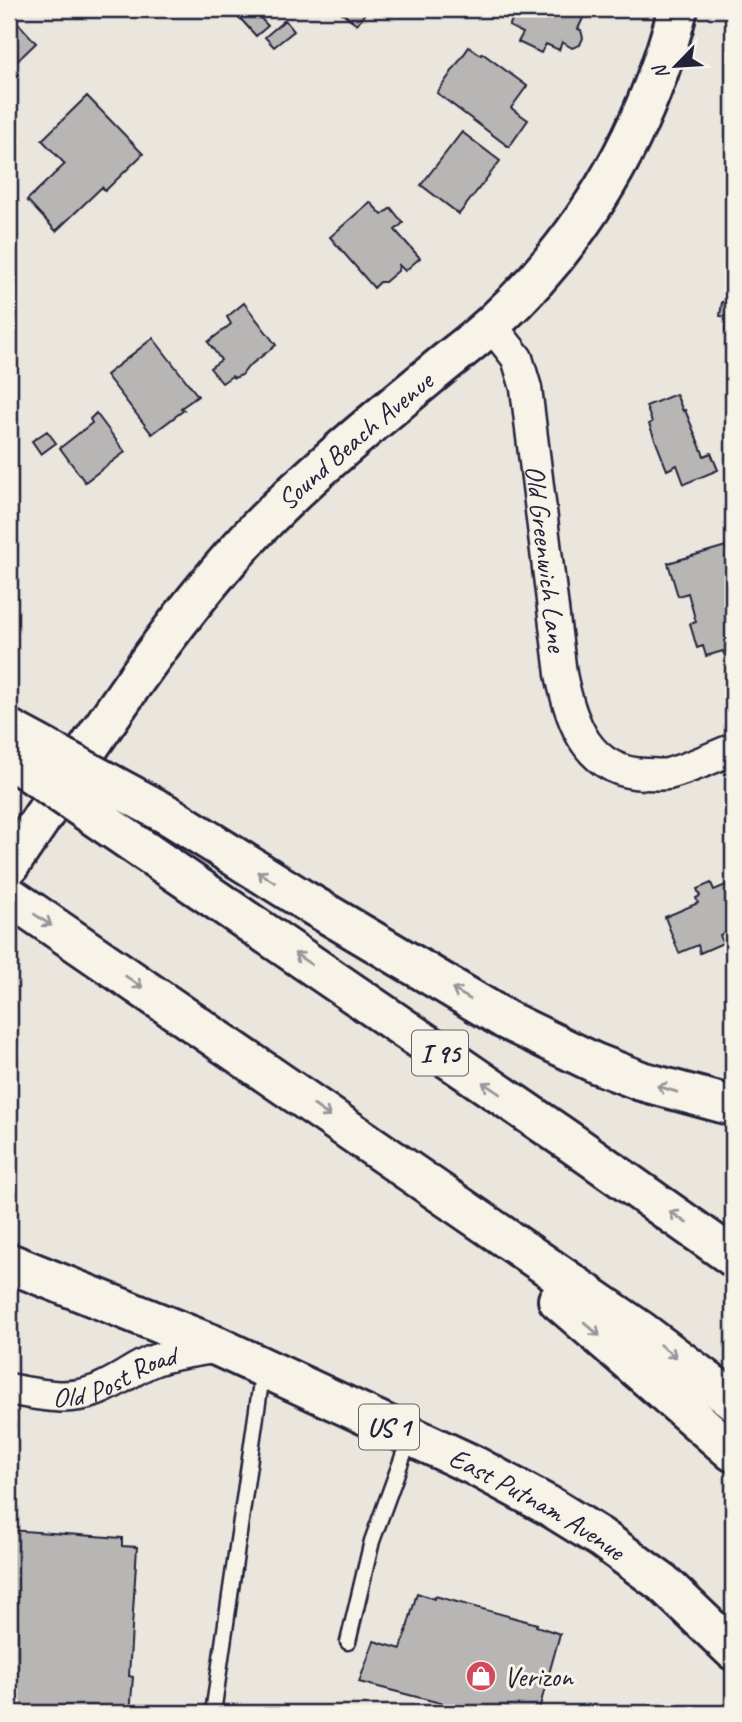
<svg xmlns="http://www.w3.org/2000/svg" width="742" height="1722" viewBox="0 0 742 1722" font-family="Caveat,sans-serif">
<rect width="100%" height="100%" fill="#eae6de"/>
<filter id="ink" filterUnits="userSpaceOnUse"><feTurbulence type="fractalNoise" baseFrequency=".0143" numOctaves="2"/><feDisplacementMap in="SourceGraphic" scale="14" xChannelSelector="R" yChannelSelector="G"/><feConvolveMatrix kernelMatrix="1 2 1 2 8 2 1 2 1" color-interpolation-filters="sRGB"/></filter>
<g filter="url(#ink)">
<!-- building -->
<path fill="#b8b6b5" stroke="#22223b" stroke-width="2" d="M249,9H252L268,26L256,36L239,17Z
M339,9H368L357,24L338,10Z
M518,9H579L577,13L584,16L578,29L581,30L583,38L580,45L572,48L562,42L559,50L546,44L541,53L518,42L523,33L509,26Z
M9,13L36,43L10,68L12,70L9,73Z
M285,20L294,31L274,47L265,37Z
M469,47L481,55L482,53L527,86L511,108L528,120L509,147L437,93Z
M87,96L143,154L105,191L102,187L56,231L27,200L65,164L42,140Z
M462,132L500,161L459,214L421,185Z
M370,202L382,215L391,208L403,223L395,230L420,258L405,271L399,265L398,271L385,282H380L374,288L330,237Z
M733,283V332L725,331L727,317L720,316L722,302L729,303Z
M244,303L276,345L248,367L242,375L234,378L232,376L222,383L210,368L221,360L208,342L231,324L227,317Z
M153,338L198,396L181,408L184,410L152,434L106,375Z
M676,394L683,411L685,410L704,456L711,453L718,470L684,484L677,465L667,470L649,424L652,422L646,406Z
M96,413L125,452L85,482L60,448L92,423L90,419Z
M47,431L56,443L41,454L32,441Z
M726,546L733,570V651L724,654L723,651L706,656L703,646L697,648L690,624L696,622L688,593L678,596L668,563Z
M733,882V929L720,935L723,943L700,953L698,945L679,953L665,917L698,903L696,898L700,896L697,889L711,883L714,890Z
M9,1530L122,1538V1546L137,1547L129,1676L133,1677L130,1713H9Z
M417,1593L434,1599L435,1596L537,1624L536,1626L560,1634L538,1713H479L359,1682L374,1641L401,1649Z"/>
<g fill="none" stroke-linecap="round" stroke-linejoin="round">
<!-- lane casing -->
<g stroke="#22223b" stroke-width="19">
<path id="lane" d="M348,1642L372,1541L410,1437
M213,1713L263,1368"/>
</g>
<!-- street casing -->
<g stroke="#22223b" stroke-width="35">
<g id="street">
<path id="s1" d="M491,325L517,358L526,388L561,674C571,723 588,773 646,774C653,774 661,775 668,774C690,768 712,758 733,749"/>
<path id="s2" d="M9,1389C43,1396 76,1403 108,1385C125,1377 138,1366 155,1360C175,1353 198,1351 219,1347"/>
</g>
</g>
<!-- secondary casing -->
<g stroke="#22223b" stroke-width="44">
<g id="secondary">
<path id="s3" d="M9,866C87,753 163,627 258,528C311,473 370,425 428,377C449,359 472,342 492,324C587,237 646,132 678,9"/>
</g>
</g>
<!-- primary casing -->
<g stroke="#22223b" stroke-width="44">
<g id="primary">
<path id="s4" d="M9,1263L219,1347L473,1465L551,1507L601,1538L664,1584L733,1650"/>
</g>
</g>
<!-- highway casing -->
<g stroke="#22223b" stroke-width="44">
<path id="highway" d="M170,816L302,899L506,1020L595,1063L641,1081L733,1106
M145,851L573,1144L733,1257
M9,896L641,1331L733,1400
M558,1300L733,1452"/>
</g>
<!-- lane -->
<use href="#lane" stroke="#f7f3e8" stroke-width="14"/>
<!-- street -->
<use href="#street" stroke="#f7f3e8" stroke-width="30"/>
<!-- secondary -->
<use href="#secondary" stroke="#f7f3e8" stroke-width="38"/>
<!-- primary -->
<use href="#primary" stroke="#f7f3e8" stroke-width="38"/>
<!-- highway -->
<use href="#highway" stroke="#f7f3e8" stroke-width="38"/>
<!-- highway-bridge casing -->
<g stroke="#22223b" stroke-width="44" stroke-linecap="butt">
<path id="highway-bridge" d="M9,729L170,816
M9,758L145,851"/>
</g>
<!-- highway-bridge -->
<use href="#highway-bridge" stroke="#f7f3e8" stroke-width="38"/>
</g>
<!-- one-way arrows -->
<defs><path id="oneway-shaft" d="M-6 0H5M1.5-3L5.5 0L1.5 3" fill="none" stroke-width="1.6" stroke-linecap="round" stroke-linejoin="round" transform="scale(1.75)"/></defs>
<g stroke="#97959a">
<use href="#oneway-shaft" transform="translate(266 877) rotate(-148)"/>
<use href="#oneway-shaft" transform="translate(43 920) rotate(34)"/>
<use href="#oneway-shaft" transform="translate(303 959) rotate(-146)"/>
<use href="#oneway-shaft" transform="translate(134 982) rotate(35)"/>
<use href="#oneway-shaft" transform="translate(461 994) rotate(-150)"/>
<use href="#oneway-shaft" transform="translate(491 1088) rotate(-146)"/>
<use href="#oneway-shaft" transform="translate(667 1089) rotate(-163)"/>
<use href="#oneway-shaft" transform="translate(322 1111) rotate(35)"/>
<use href="#oneway-shaft" transform="translate(678 1217) rotate(-145)"/>
<use href="#oneway-shaft" transform="translate(592 1329) rotate(41)"/>
<use href="#oneway-shaft" transform="translate(668 1351) rotate(37)"/>
</g>
</g>
<!-- icons -->
<defs>
<g id="shop-disc" transform="scale(1.575)"><circle r="9.5" fill="#d1495b" stroke="#f7f3e8"/><path d="M-5-2.5h2.3a2.7 3.5 0 0 1 5.4 0H5L5.5 6h-11ZM-1.5-2.5h3a1.5 2.3 0 0 0-3 0Z" fill="#fff"/></g>
</defs>
<g fill-rule="evenodd">
<use href="#shop-disc" x="481" y="1676"/>
</g>
<g text-anchor="middle" dominant-baseline="central" stroke-width="6" stroke-linejoin="round" paint-order="stroke">
<!-- shield labels -->
<g fill="#f7f3e8" stroke="#62616f" stroke-width="2">
<rect x="412" y="1030.5" width="56" height="45" rx="5"/>
<rect x="359" y="1404.5" width="60" height="45" rx="5"/>
</g>
<g font-size="26" font-weight="bold" fill="#22223b">
<text x="440" y="1053">I 95</text>
<text x="389" y="1427">US 1</text>
</g>
<!-- street labels -->
<g font-size="28" fill="#22223b" stroke="#f7f3e8">
<text stroke="none"><textPath href="#s3" startOffset="551">Sound Beach Avenue</textPath></text>
<text stroke="none"><textPath href="#s1" startOffset="245">Old Greenwich Lane</textPath></text>
<text stroke="none"><textPath href="#s2" startOffset="110">Old Post Road</textPath></text>
<text stroke="none"><textPath href="#s4" startOffset="581">East Putnam Avenue</textPath></text>
</g>
<!-- poi labels -->
<g font-size="28" fill="#22223b" stroke="#f7f3e8" text-anchor="start">
<text x="504" y="1676">Verizon</text>
</g>
</g>
<!-- margin -->
<rect width="742" height="1722" fill="none" stroke="#f7f3e8" stroke-width="35"/>
<rect x="18" y="18" width="707" height="1687" fill="none" stroke="#22223b" stroke-width="2.5" filter="url(#ink)"/>
<!-- north arrow -->
<g transform="translate(676 66) rotate(245)" stroke="#f7f3e8" stroke-width="5" paint-order="stroke">
<path d="M0-5L12 26L0 18L-12 26Z" fill="#22223b"/>
<text y="-10" font-size="19" font-weight="bold" text-anchor="middle" fill="#22223b">N</text>
</g>
</svg>
